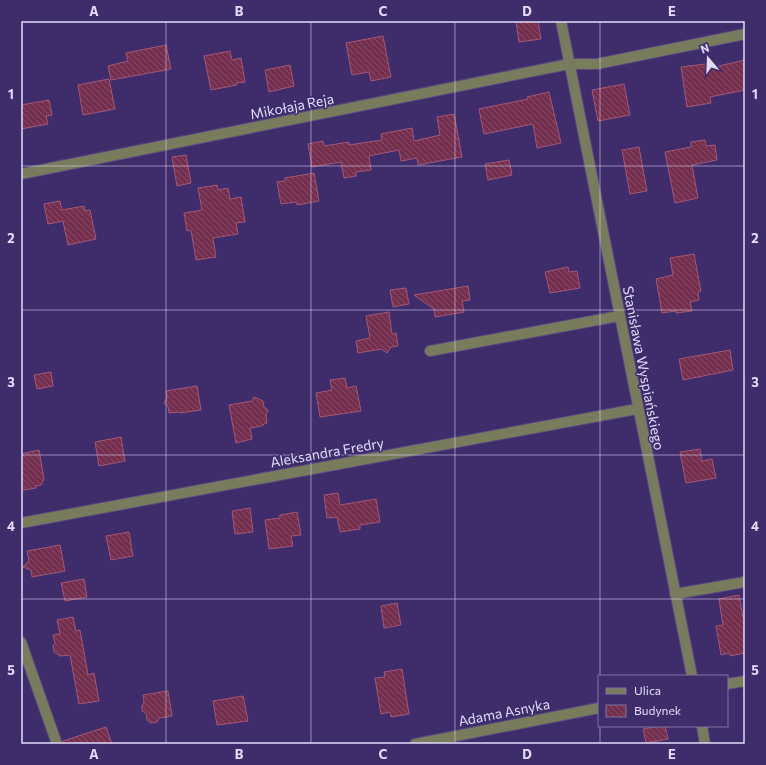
<svg xmlns="http://www.w3.org/2000/svg" width="766" height="765" viewBox="0 0 766 765" font-family="Commissioner,sans-serif">
<defs>
<pattern id="building-back-hatch" width="6" height="6" patternUnits="userSpaceOnUse"><rect width="6" height="6" fill="#742e4e"/><path d="M-1 5l2 2M0 0l6 6M5-1l2 2" fill="none" stroke="#884c68"/></pattern>
</defs>
<rect width="100%" height="100%" fill="#3f2c6b"/>
<!-- building -->
<path fill="url(#building-back-hatch)" stroke="#a35877" d="M516,21H538L541,39L519,42Z
M383,36L391,77L371,81L369,72L352,75L346,43Z
M166,45L171,69L111,80L108,66L128,61L126,53Z
M230,51L232,60L241,58L245,82L236,83L237,85L211,90L204,56Z
M745,60V90L710,97L711,103L687,107L681,67L705,64L706,69Z
M290,65L294,86L269,92L265,70Z
M109,79L115,109L83,115L78,85Z
M624,84L630,115L598,121L592,90Z
M549,92L561,143L537,148L533,124L484,134L479,109L528,99L527,97Z
M49,100L52,115L46,116L48,124L21,129V105Z
M454,114L462,157L418,165L417,158L401,161L399,150L369,156L371,170L356,172V176L344,178L341,162L312,167L308,144L323,141L324,146L349,142V145L382,140L381,134L412,128L414,141L440,135L437,117Z
M705,140L706,146L715,145L717,160L692,165L698,198L675,203L665,152L691,147V142Z
M639,147L647,191L630,194L622,150Z
M186,155L191,183L177,186L172,157Z
M509,160L512,175L488,180L485,164Z
M314,173L319,201L297,205L296,202L281,204L277,182L285,181V178Z
M217,185L218,190L228,188L230,199L241,197L245,222L236,223L238,234L213,238L216,257L196,260L191,230L187,231L184,213L202,210L198,188Z
M60,201L62,210L84,206L85,211L90,210L96,239L68,245L63,221L48,224L44,204Z
M694,254L701,291L698,292L699,300L690,302L692,311L676,313V311L662,313L656,279L673,275L670,258Z
M568,267L569,272L577,271L580,288L550,293L545,272Z
M468,286L470,300L462,301L464,312L435,317L434,309L414,295Z
M406,288L409,304L393,307L390,290Z
M389,312L392,334L396,333L398,346L391,347L387,353L381,349L358,353L356,341L370,338L366,316Z
M730,350L733,370L683,380L679,359Z
M51,372L53,386L37,389L34,375Z
M345,378L347,388L356,386L361,411L320,417L316,393L332,390L330,380Z
M197,386L201,410L180,413V412L169,413L168,406L164,403L167,398L166,391Z
M254,397L263,401L264,407L268,410L266,415L267,423L264,424L262,426L250,428L252,439L236,443L229,405L252,401Z
M121,437L125,461L99,466L95,442Z
M700,449L702,461L712,459L716,478L686,483L680,452Z
M39,450L44,479L41,485L36,486V488L23,490H21V454Z
M338,493L340,505L376,499L380,522L360,525V529L340,532L337,517L327,518L324,495Z
M250,508L253,532L235,534L232,511Z
M297,512L301,535L291,536L293,546L269,549L265,520L280,518V515Z
M129,532L133,556L111,560L106,536Z
M60,545L65,571L32,577L31,570L23,567L29,561L27,551Z
M84,579L87,597L65,601L61,583Z
M739,595L744,622H745V653L730,656L729,653L721,655L716,626L723,625L719,599Z
M397,603L401,625L384,628L381,606Z
M73,617L76,631L80,630L88,675L94,673L99,701L79,704L70,655L60,656L54,652L53,646L55,643L53,635L60,634L57,620Z
M402,669L409,714L391,717L390,712L381,714L375,678L385,677L384,672Z
M168,691L172,716L159,718L157,722L151,723L147,720L146,713L142,711V706L144,702L143,695Z
M243,696L248,721L217,725L213,701Z
M660,726H665L668,739L646,743L643,729Z
M106,727L112,744H63V741Z"/>
<g fill="none" stroke-linecap="round" stroke-linejoin="round">
<!-- minor casing -->
<g stroke="#594882" stroke-width="12">
<path id="minor" d="M561,21L692,676
M21,174L569,64H597L745,34
M430,351L619,316
M21,523L637,409
M675,594L745,582
M21,642L57,744
M727,684L745,681
M702,726L705,744
M415,744L599,708"/>
</g>
<!-- minor -->
<use href="#minor" stroke="#787c5c" stroke-width="10"/>
</g>
<!-- grid -->
<path fill="none" stroke="#e2dcfb" stroke-width="1" stroke-opacity="0.55" d="M166,21V744M311,21V744M455,21V744M600,21V676M21,166H745M21,310H745M21,455H745M21,599H745M600,726V744"/>
<g text-anchor="middle" dominant-baseline="central" stroke-width="3" stroke-linejoin="round" paint-order="stroke">
<!-- street labels -->
<g font-size="14" fill="#e2dcfb" stroke="#3f2c6b">
<text transform="translate(292 106) rotate(-11)">Mikołaja Reja</text>
<text transform="translate(644 368) rotate(79)">Stanisława Wyspiańskiego</text>
<text transform="translate(327 452) rotate(-10)">Aleksandra Fredry</text>
<text transform="translate(504 712) rotate(-11)">Adama Asnyka</text>
</g>
</g>
<!-- border -->
<rect width="766" height="765" fill="none" stroke="#3f2c6b" stroke-width="44"/>
<!-- legend -->
<rect x="598" y="675" width="130" height="52" fill="#3f2c6b" stroke="#8072a5"/>
<rect x="606" y="688" width="20" height="6" fill="#787c5c" stroke="#8072a5"/>
<text x="634" y="695" font-size="12" fill="#e2dcfb">Ulica</text>
<rect x="606" y="705" width="20" height="12" fill="url(#building-back-hatch)" stroke="#8072a5"/>
<text x="634" y="715" font-size="12" fill="#e2dcfb">Budynek</text>
<!-- north arrow -->
<g transform="translate(708 58) rotate(341)" stroke="#3f2c6b" stroke-width="3" paint-order="stroke">
<path d="M0-3L7 15L0 10L-7 15Z" fill="#e2dcfb"/>
<text y="-6" font-size="11" font-weight="bold" text-anchor="middle" fill="#e2dcfb">N</text>
</g>
<rect x="22" y="22" width="722" height="721" fill="none" stroke="#e2dcfb" stroke-width="1.5"/>
<g font-size="13" text-anchor="middle" font-weight="bold" fill="#e2dcfb">
<text x="94" y="16">A</text>
<text x="239" y="16">B</text>
<text x="383" y="16">C</text>
<text x="527" y="16">D</text>
<text x="672" y="16">E</text>
<text x="11" y="99">1</text>
<text x="755" y="99">1</text>
<text x="11" y="243">2</text>
<text x="755" y="243">2</text>
<text x="11" y="387">3</text>
<text x="755" y="387">3</text>
<text x="11" y="531">4</text>
<text x="755" y="531">4</text>
<text x="11" y="675">5</text>
<text x="755" y="675">5</text>
<text x="94" y="759">A</text>
<text x="239" y="759">B</text>
<text x="383" y="759">C</text>
<text x="527" y="759">D</text>
<text x="672" y="759">E</text>
</g>
</svg>
